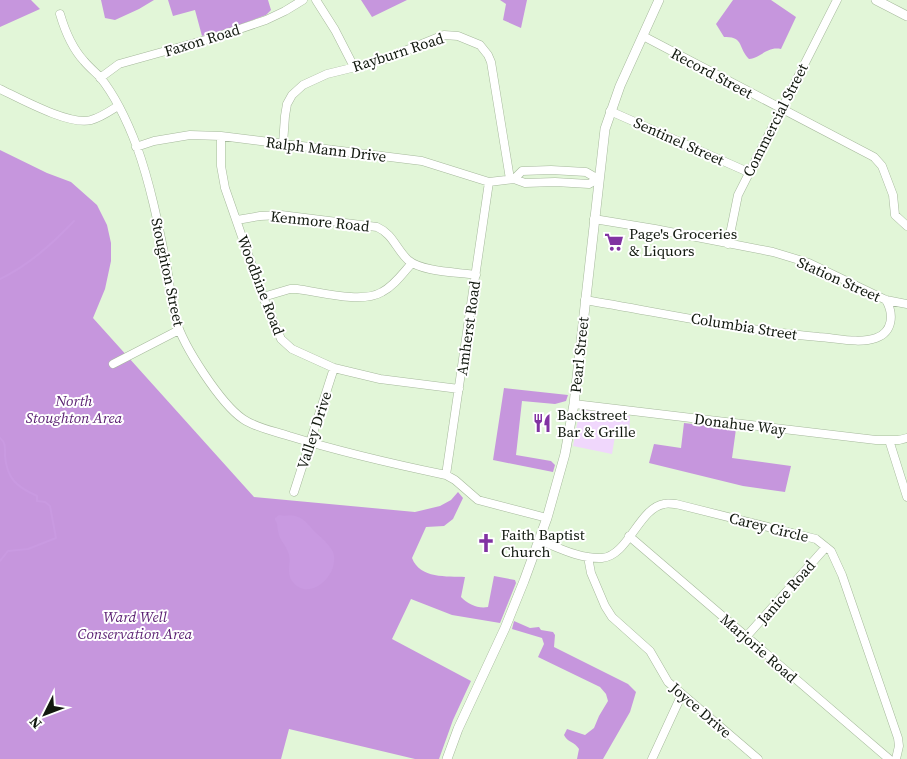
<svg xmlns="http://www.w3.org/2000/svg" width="907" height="759" viewBox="0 0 907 759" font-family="'Source Serif 4',serif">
<rect width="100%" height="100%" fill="#e2f6d8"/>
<!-- green -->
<path fill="#f0d7fc" d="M580,409L630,416L629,437L615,436L612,454L573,446Z"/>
<!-- forest -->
<path fill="#c696dd" d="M0,0H31L40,9L0,27Z
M101,0H154L139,9L115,20L105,18Z
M168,0H268L271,10L266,15L223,31L202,36L195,10L173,16Z
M361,0H407L372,17Z
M500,0H527L521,28L503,20L506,4Z
M733,0H771L796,17L781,49C767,46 761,58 749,59C738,48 744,36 724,37L716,24Z
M0,150L47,173L71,182L97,205L107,225L111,243V261L105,289L93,318L254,497L415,512L440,506L451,500L458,492L463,498L453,519L444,526L426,527L412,558C420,579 447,576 465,577L461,597C468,604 478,609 488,607L494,576L515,580L516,583L500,623L452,615L411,599L392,639L471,681L453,720L439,759H415L289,729L281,759H0Z
M504,388L568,395L566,401L555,404L522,401L516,455L551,461L555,465L553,472L493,460Z
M684,423L736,429L732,458L791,466L785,492L743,486L649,463L654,444L681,448Z
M514,621L530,628L539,627L541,630L553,632L555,635L554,647L628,684L636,692L630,712L603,759H577L579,749C575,742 567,742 564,735L567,729L585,735L594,728L599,716L608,701L606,694L600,687L538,657L544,644L542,638L512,629Z"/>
<!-- water -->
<path fill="#c99ae1" d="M279,515C285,517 292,514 298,517C305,519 310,527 315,532C321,537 330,545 333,552C341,574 309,604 292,581C286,573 291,564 289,555C287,546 279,540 278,531C277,526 278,524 275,520V518Z"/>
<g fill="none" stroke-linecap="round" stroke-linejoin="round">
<!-- stream -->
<path stroke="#c99ae1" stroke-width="2" d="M0,279C29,265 52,244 74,221
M0,438C6,443 5,448 5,456C7,479 17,487 37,496V501L45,502L50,506L56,538L28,549L8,551L0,561"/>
<!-- minor casing -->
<g stroke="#a6b99c" stroke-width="9">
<path id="minor" d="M316,0L335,30L354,67
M60,14C65,31 72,48 84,61C89,67 95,72 100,77C116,97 128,123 137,147C151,186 159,228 167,268C170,286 171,303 176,320C183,346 221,404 243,419C256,428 274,431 289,436C341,452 393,464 446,475L455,480L478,500L547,518
M643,36L874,157L882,166L893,195L895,215L907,226
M100,78L119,64L216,37L266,20L285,11L303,0
M0,89C21,99 70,126 91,120C100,118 110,111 118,106
M610,111L748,172
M221,136V166L225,188L263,297L281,339L292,349L334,368L380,379L459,389
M283,144L285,116L287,104L292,95L303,85L327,74L380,61L444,35L458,36L480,45L488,55L491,62L510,179
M136,147L154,141L190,135L221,136L422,161L489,182L514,179L525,183L555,182L589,184L598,179
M514,179L522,171L551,170L586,172L598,179
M594,219L655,229L773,252L809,263L886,300L907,304
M237,220L260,216L281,215L377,227C393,234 396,249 408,260C422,272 457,272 476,275
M728,244L738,195L837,0
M263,297L290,289H297C320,292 362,304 382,292C394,286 403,273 412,263
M585,300C663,313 740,330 819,337C836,338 859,344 876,338C893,332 894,314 886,300
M113,364L179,330
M574,404L876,440H899L907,438
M889,440L907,497
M446,475L489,182
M294,492L334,368
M629,536L889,759
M539,540C559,548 580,559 602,558C628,556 639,508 664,504C668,503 672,504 676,504L816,539L831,551L842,575L898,738L899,746L896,759
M588,557L591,573L605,606L612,617L650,651L668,682L758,759
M746,637L826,547
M652,759L682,694"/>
</g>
<!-- major casing -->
<g stroke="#a6b99c" stroke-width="10">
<path id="major" d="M876,0L907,16
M447,759L458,729L505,628L524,581L547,518L565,454L574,404L605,129L620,86L659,0"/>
</g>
<!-- minor -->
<use href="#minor" stroke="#fff" stroke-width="8"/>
<!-- major -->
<use href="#major" stroke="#fff" stroke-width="9"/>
</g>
<!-- icons -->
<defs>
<g id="supermarket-bare" transform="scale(1.5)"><path d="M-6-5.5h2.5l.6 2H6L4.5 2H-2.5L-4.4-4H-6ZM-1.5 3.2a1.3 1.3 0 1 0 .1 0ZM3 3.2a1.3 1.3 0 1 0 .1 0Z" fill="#8132a2" stroke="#fff" stroke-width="2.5" paint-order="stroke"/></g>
<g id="restaurant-bare" transform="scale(1.5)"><path d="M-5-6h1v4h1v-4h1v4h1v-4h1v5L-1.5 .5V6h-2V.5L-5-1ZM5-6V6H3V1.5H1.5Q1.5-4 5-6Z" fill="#8132a2" stroke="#fff" stroke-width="2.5" paint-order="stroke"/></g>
<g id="church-bare" transform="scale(1.5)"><path d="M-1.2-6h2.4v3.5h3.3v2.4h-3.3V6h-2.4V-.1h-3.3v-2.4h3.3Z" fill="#8132a2" stroke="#fff" stroke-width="2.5" paint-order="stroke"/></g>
</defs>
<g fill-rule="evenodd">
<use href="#supermarket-bare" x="614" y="242"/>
<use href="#restaurant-bare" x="542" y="423"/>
<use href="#church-bare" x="486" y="543"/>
</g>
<g text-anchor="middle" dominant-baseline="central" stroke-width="4" stroke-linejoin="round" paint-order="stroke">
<!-- street labels -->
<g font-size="15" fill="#11180e" stroke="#fff">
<text transform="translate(202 40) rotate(-17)">Faxon Road</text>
<text transform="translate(398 52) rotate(-18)">Rayburn Road</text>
<text transform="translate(712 73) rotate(28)">Record Street</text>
<text transform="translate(775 120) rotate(-63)">Commercial Street</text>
<text transform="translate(679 141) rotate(24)">Sentinel Street</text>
<text transform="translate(326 149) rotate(7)">Ralph Mann Drive</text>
<text transform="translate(320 221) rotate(6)">Kenmore Road</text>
<text transform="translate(168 272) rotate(78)">Stoughton Street</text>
<text transform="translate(839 279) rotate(24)">Station Street</text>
<text transform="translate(261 285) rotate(69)">Woodbine Road</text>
<text transform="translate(744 326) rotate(9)">Columbia Street</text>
<text transform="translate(468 328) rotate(-82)">Amherst Road</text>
<text transform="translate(579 355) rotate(-84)">Pearl Street</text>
<text transform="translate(740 424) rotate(7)">Donahue Way</text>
<text transform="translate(314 430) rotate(-72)">Valley Drive</text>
<text transform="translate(769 527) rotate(14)">Carey Circle</text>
<text transform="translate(786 592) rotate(-49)">Janice Road</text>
<text transform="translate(759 648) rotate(41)">Marjorie Road</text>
<text transform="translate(701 710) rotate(41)">Joyce Drive</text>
</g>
<!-- poi labels -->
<g font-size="15" fill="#11180e" stroke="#fff" text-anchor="start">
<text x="629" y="233">Page's Groceries<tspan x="629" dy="17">&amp; Liquors</tspan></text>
<text x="557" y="414">Backstreet<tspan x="557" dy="17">Bar &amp; Grille</tspan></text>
<text x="501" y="534">Faith Baptist<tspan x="501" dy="17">Church</tspan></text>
</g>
<!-- park labels -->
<g font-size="15" font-style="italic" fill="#591e71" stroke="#fff">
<text x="74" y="400">North<tspan x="74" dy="17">Stoughton Area</tspan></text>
<text x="135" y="616">Ward Well<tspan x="135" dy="17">Conservation Area</tspan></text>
</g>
</g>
<!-- north arrow -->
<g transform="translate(45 714) rotate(228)" stroke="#ffffff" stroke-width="4" paint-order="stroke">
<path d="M0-4L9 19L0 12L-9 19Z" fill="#11180e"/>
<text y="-8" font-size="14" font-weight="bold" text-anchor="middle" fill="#11180e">N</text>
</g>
</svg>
